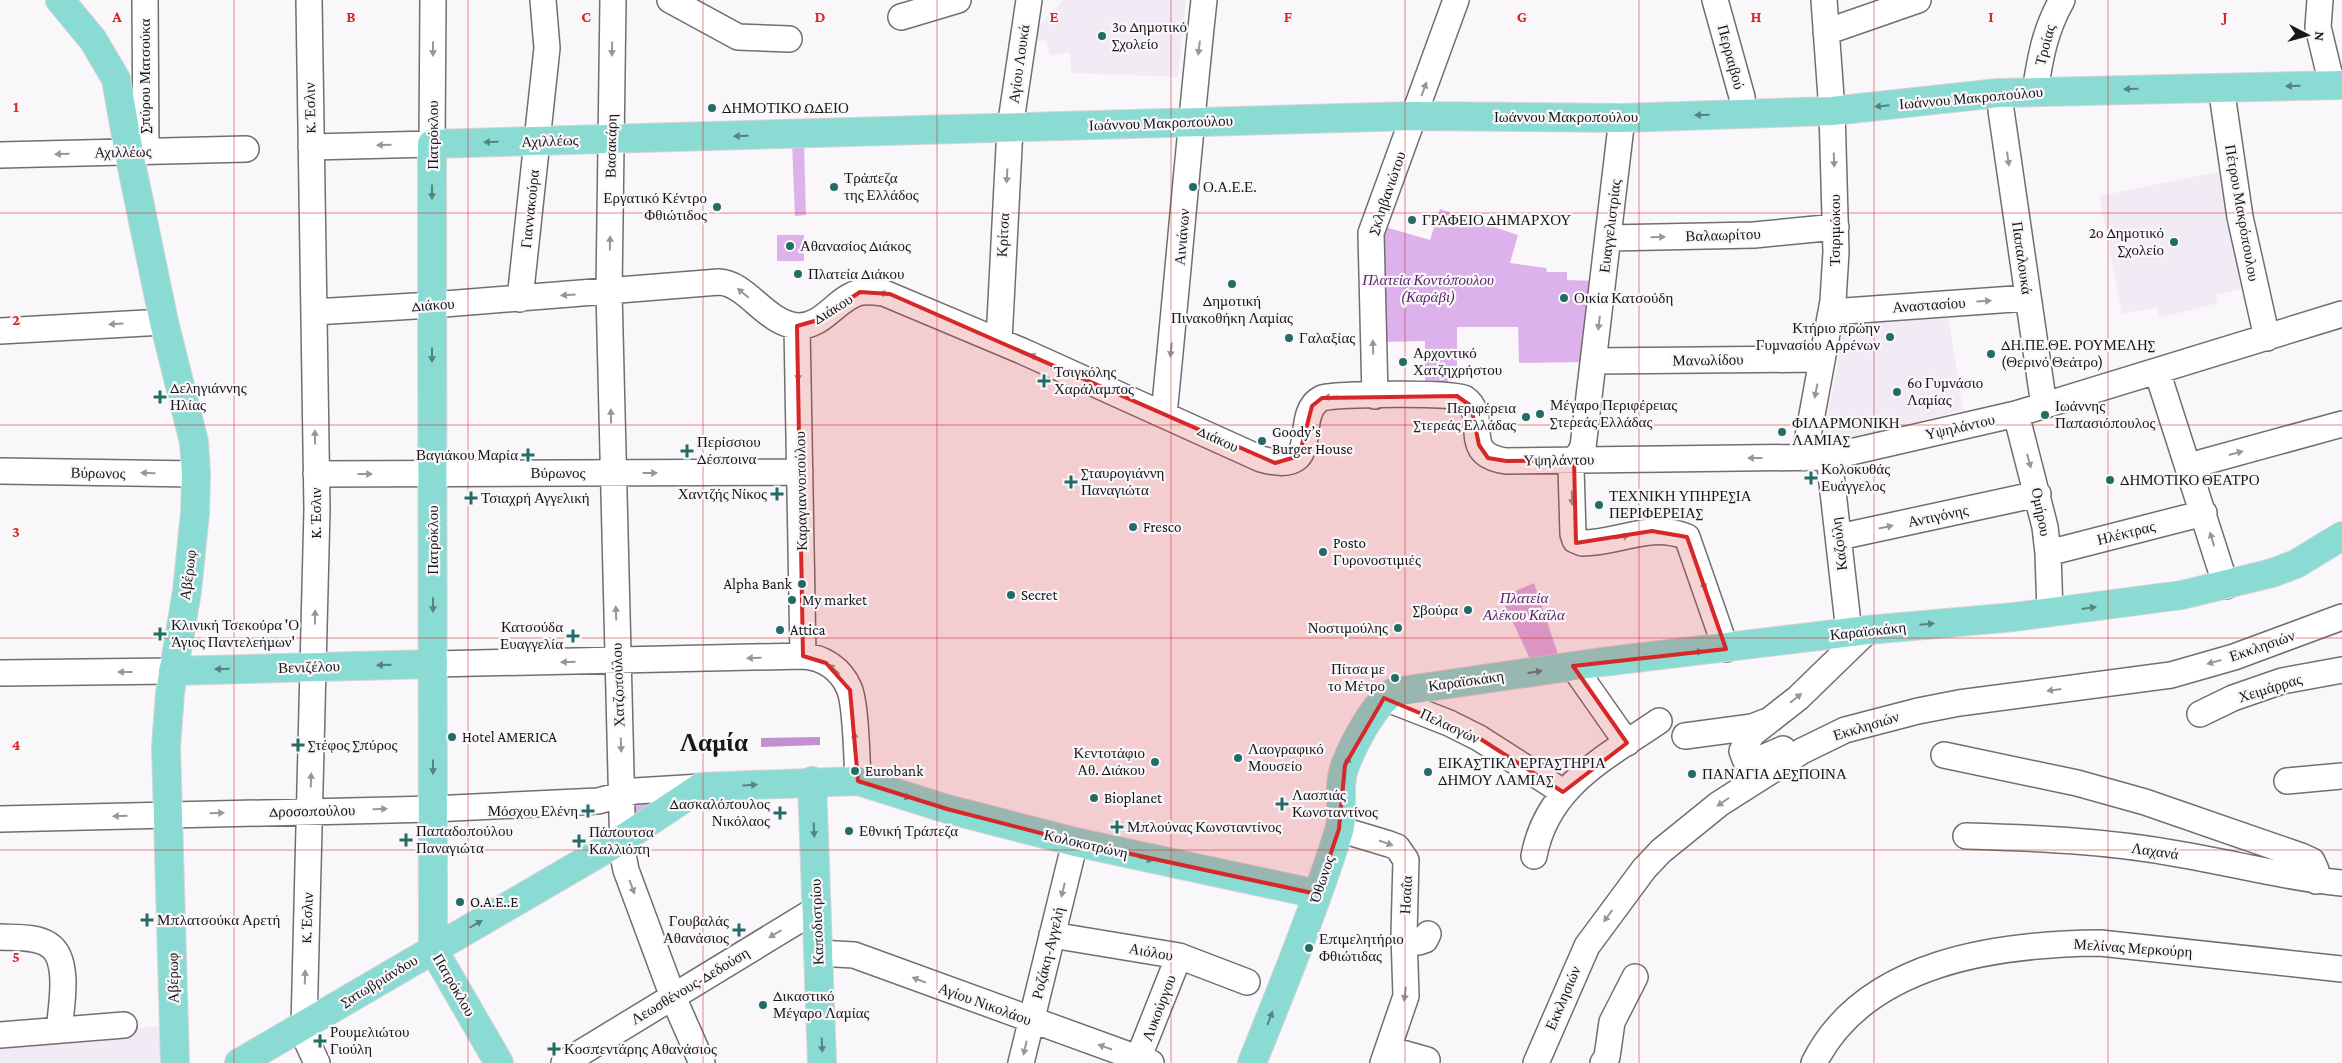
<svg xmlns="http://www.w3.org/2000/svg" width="2342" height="1063" viewBox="0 0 2342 1063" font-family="'Crimson Pro',serif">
<rect width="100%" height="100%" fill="#faf7fa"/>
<!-- built -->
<path fill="#f2ebf5" d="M1063,0H1186L1178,77L1071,73L1070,53L1050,55L1045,40L1021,44Z
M2226,170L2249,287L2216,295L2218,303L2159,318L2157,307L2122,314L2099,196Z
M1948,314L1963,410L1825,446L1823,436L1836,374L1844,318Z
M163,1026V1063H0V1040Z"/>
<!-- green -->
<path fill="#ddb1eb" d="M792,143H804L806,215L795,216Z
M1440,209L1518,235L1510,263L1546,268L1547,272H1567V280L1597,281L1588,362L1519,363L1518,327H1457V377H1448V387H1425V341L1381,342L1379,261L1385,227L1430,240Z
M777,235H804V261H777Z
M1534,583L1560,660L1532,663L1501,597Z
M663,798L635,814L634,799Z"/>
<!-- water -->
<path fill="#c091ce" d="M820,737V745L761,747V738Z"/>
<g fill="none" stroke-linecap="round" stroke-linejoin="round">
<!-- minor casing -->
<g stroke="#716e71" stroke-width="28">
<path id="minor" d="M145,0L146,152
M309,0L317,509L304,1026L305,1037L317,1063
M613,0L609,292L623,855L626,870L673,997L702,1063
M670,0L738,37L789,39
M1715,0L1742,97L1744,114
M2320,0L2318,27L2332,85
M901,17L958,0
M1826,32L1918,0
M2221,87L2240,217L2267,338
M2035,92C2040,58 2045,30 2062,0
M2001,110L2044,406
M1622,118L1583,447L1571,468L1573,534L1575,540L1582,543C1620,543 1649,522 1687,537L1726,649
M311,147L432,144L433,0
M0,155L246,149
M1609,238L1754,235L1836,227
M520,299L547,48L543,0
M314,312L432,305L719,282C747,283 766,324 798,326C824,327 837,297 861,292C869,291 876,292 884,293L1022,351L1261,459C1328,478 1289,415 1322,398C1337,394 1455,392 1464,398C1492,417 1457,454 1506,461L1829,457L2016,414L2342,314
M1831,312L2028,298
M797,326L803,656
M0,331L164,322
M999,341L1010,128L1029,0
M1594,361L1822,359
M2157,371L2226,586
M1375,396L1371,233L1456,0
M1164,414C1178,276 1189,138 1204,0
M2016,414L2045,527L2048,553L2050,613
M1829,457L1849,632
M1804,458L1833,301L1836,252L1832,111L1824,0
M2189,466L2342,424
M0,471L196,474
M316,474L800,472
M1839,537L2038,494
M2048,553L2204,513
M433,664L803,656C823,657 841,669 849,688C856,703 857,762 858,781
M1573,666L1627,743
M0,673L173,671
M1385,698L1449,723L1479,738L1563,792
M2200,714L2233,698L2282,681L2342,670
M1685,736L1752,727L1765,722
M1783,749L1753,762L1745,759L1742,751L1752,734L1798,698L1868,630
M1944,755L2077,783L2145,802L2301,856L2312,861L2316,870V881
M2287,781L2342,776
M0,819L433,809L598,801L635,791L701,787
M1339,829L1389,844L1397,847L1406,860L1404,935L1406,996L1383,1063
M1966,836C2037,838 2108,841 2178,854C2233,863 2286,878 2342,883
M1534,856C1547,786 1605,758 1659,721
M1052,935L1179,956L1247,982
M1404,935L1419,942L1425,940L1428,934
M0,937C15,938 36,936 49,945C71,959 61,1008 59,1030
M818,953L854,955L1151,1063
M0,1035L124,1025
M1388,1049L1427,1060L1426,1063
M1138,1059L1179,956
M564,1063L817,909
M1021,1063L1075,842
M1536,1063L1587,946L1644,869L1661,851L1719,804L1802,751L1845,730L1918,711L1959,703L2171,675L2234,657L2342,617
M1603,1063L1607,1057L1612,1022L1635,977
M1814,1063C1865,961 1998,944 2100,943L2342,969"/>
</g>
<!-- major casing -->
<g stroke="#d5d5d5" stroke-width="30">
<path id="major" d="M60,0L93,40L116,79L129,153L164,322L194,442L196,474L195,513L187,591L170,693L166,747L175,1063
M173,671L433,664
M812,781L822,1063
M239,1063L623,839L701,787L858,781L947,809L1075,842L1317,894
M499,1063L433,949L432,144L1414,116L1622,118L1832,111L1998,93L2342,85
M1252,1063C1283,986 1314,910 1339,831C1345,811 1336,786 1346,763C1354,743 1375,702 1394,692L1602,662L1868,630L2014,617L2182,595L2272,573L2296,564L2342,536"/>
</g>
<!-- minor -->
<use href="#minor" stroke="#fff" stroke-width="25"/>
<!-- major -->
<use href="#major" stroke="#89dbd3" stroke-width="28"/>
</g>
<!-- one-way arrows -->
<defs><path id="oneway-solid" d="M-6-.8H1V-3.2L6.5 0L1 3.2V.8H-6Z" transform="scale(1.25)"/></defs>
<g fill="#979797">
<use href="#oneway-solid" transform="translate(1199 48) rotate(97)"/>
<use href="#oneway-solid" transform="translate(433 49) rotate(90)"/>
<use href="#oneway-solid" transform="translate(612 49) rotate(91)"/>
<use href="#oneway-solid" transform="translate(1424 89) rotate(-70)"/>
<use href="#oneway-solid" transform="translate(384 145) rotate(178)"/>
<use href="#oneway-solid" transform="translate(62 154) rotate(179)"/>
<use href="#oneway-solid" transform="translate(2008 159) rotate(82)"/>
<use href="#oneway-solid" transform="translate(1834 160) rotate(88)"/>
<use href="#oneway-solid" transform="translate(1007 176) rotate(93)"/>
<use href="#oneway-solid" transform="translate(1658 237) rotate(-1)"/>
<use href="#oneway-solid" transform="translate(610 243) rotate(-89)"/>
<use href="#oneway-solid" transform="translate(743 293) rotate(-140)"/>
<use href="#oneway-solid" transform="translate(886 294) rotate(-167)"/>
<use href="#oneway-solid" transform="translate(568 295) rotate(176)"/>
<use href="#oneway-solid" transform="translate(1984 301) rotate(-4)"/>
<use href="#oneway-solid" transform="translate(1599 323) rotate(97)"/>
<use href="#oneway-solid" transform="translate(116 324) rotate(177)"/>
<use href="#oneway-solid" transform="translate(1373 347) rotate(-92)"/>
<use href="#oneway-solid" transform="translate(1171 350) rotate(96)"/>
<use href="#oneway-solid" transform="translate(1036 357) rotate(-156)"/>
<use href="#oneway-solid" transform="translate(798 374) rotate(89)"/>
<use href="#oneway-solid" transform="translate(1816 391) rotate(101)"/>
<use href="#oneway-solid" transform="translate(1331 397) rotate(176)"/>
<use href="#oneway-solid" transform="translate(611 416) rotate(-91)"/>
<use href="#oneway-solid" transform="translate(315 437) rotate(-91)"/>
<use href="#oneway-solid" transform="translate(2236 453) rotate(-15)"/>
<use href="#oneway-solid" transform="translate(1755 458) rotate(180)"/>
<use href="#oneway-solid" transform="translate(2029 461) rotate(75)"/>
<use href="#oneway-solid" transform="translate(148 473) rotate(-179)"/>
<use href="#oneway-solid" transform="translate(650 473)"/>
<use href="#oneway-solid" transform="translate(365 474)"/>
<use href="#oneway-solid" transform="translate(1572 498) rotate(88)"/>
<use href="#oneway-solid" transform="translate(1886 527) rotate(-12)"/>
<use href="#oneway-solid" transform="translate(1622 537) rotate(-11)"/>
<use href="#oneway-solid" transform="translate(2212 539) rotate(-107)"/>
<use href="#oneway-solid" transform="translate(1703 583) rotate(71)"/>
<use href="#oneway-solid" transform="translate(616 613) rotate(-92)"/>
<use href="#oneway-solid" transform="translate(315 617) rotate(-89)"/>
<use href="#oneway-solid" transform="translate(754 658) rotate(178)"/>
<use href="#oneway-solid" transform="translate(568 662) rotate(179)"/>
<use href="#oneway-solid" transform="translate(2214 662) rotate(164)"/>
<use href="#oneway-solid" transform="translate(834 669) rotate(-139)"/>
<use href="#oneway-solid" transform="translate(125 672) rotate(180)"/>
<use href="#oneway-solid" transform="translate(2054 690) rotate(173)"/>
<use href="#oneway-solid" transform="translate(1796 698) rotate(-39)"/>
<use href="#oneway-solid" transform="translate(855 739) rotate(-96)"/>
<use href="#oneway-solid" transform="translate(621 745) rotate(88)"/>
<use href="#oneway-solid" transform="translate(311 780) rotate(-88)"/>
<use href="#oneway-solid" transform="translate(1723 802) rotate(145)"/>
<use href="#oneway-solid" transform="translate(380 809) rotate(-1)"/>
<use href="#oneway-solid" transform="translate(217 813) rotate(-2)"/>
<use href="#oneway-solid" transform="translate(120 816) rotate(179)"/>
<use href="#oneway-solid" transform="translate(1386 843) rotate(19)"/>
<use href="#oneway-solid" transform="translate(632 887) rotate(70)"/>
<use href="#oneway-solid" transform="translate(1063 890) rotate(104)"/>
<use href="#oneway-solid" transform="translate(1608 916) rotate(126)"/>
<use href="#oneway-solid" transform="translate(775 934) rotate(149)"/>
<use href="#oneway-solid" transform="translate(305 977) rotate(-88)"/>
<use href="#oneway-solid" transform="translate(919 980) rotate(-159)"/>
<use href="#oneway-solid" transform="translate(1405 994) rotate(97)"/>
<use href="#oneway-solid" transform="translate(1105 1047) rotate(-161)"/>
<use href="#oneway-solid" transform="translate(1025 1048) rotate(103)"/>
</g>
<g fill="#56837f">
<use href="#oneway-solid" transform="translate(2293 86) rotate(179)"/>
<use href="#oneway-solid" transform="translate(2131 89) rotate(179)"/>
<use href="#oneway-solid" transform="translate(1882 106) rotate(174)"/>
<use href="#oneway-solid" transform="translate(1702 115) rotate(178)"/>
<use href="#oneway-solid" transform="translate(741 136) rotate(179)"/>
<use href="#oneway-solid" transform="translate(491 142) rotate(179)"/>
<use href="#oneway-solid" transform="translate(432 192) rotate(90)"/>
<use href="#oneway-solid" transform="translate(432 355) rotate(90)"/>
<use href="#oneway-solid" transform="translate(433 605) rotate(90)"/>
<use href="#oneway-solid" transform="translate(2089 608) rotate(-8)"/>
<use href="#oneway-solid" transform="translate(1927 624) rotate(-5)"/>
<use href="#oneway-solid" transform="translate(1696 652) rotate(-6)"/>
<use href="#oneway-solid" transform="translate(384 665) rotate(179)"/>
<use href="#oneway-solid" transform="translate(222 669) rotate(178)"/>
<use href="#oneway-solid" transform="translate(1535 672) rotate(-8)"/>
<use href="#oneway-solid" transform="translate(1347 763) rotate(-69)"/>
<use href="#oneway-solid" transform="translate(433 767) rotate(90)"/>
<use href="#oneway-solid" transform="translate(750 785) rotate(-3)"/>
<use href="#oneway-solid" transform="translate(904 796) rotate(18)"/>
<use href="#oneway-solid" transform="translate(814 830) rotate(88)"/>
<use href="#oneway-solid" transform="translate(1146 859) rotate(13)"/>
<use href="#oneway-solid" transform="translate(476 924) rotate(-30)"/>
<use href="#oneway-solid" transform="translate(1270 1018) rotate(-69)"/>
<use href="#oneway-solid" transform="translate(822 1045) rotate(88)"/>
</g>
<!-- marked area -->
<path fill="#d62828" fill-opacity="0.2" stroke="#d62828" stroke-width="4" stroke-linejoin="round" d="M860,292L890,294L1275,463L1299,456L1312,406L1322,398L1457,396L1471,406L1479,445L1488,458L1506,461L1574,460L1576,543L1652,531L1687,537L1726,649L1573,666L1627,743L1563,792L1479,738L1384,698L1345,765L1339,829L1317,894L1075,842L947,809L858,781L850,690L826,663L803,656L797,326L818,320Z"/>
<!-- grid -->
<path fill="none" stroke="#d62828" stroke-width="1" stroke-opacity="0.55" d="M234,0V1063M468,0V1063M703,0V1063M937,0V1063M1171,0V1063M1405,0V1063M1639,0V1063M1874,0V1063M2108,0V1063M0,213H2342M0,425H2342M0,638H2342M0,850H2342"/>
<!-- markers -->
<g fill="#236c65" stroke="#faf7fa" stroke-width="2">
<circle cx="1102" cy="36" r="5"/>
<circle cx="712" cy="108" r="5"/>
<circle cx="834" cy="187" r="5"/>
<circle cx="1193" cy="187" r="5"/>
<circle cx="717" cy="207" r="5"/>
<circle cx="1412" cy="220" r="5"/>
<circle cx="2174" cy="242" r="5"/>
<circle cx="790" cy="246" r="5"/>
<circle cx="798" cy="274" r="5"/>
<circle cx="1232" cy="284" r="5"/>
<circle cx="1564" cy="298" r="5"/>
<circle cx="1890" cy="337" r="5"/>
<circle cx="1289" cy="338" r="5"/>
<circle cx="1991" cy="354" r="5"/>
<circle cx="1403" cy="362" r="5"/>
<path d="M1041.5 373.5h5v5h5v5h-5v5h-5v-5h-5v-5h5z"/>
<circle cx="1897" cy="392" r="5"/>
<path d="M157.5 389.5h5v5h5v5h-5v5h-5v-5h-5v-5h5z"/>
<circle cx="1540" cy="414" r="5"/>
<circle cx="2045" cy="415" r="5"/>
<circle cx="1526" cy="417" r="5"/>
<circle cx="1782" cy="432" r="5"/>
<circle cx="1262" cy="441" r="5"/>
<path d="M684.5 443.5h5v5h5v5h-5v5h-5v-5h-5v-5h5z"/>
<path d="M525.5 447.5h5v5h5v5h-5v5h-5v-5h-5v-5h5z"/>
<path d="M1808.5 470.5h5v5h5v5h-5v5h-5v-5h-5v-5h5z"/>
<circle cx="2110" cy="480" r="5"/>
<path d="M1068.5 474.5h5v5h5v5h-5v5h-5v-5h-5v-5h5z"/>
<path d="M774.5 486.5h5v5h5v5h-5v5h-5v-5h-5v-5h5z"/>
<path d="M468.5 490.5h5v5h5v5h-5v5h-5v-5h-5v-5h5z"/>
<circle cx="1599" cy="505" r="5"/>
<circle cx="1133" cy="527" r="5"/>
<circle cx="1323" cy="552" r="5"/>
<circle cx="802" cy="584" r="5"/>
<circle cx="1011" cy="595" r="5"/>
<circle cx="792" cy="600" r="5"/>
<circle cx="1468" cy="610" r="5"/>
<circle cx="1398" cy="628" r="5"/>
<circle cx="780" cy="630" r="5"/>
<path d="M157.5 626.5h5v5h5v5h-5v5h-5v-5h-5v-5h5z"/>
<path d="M570.5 628.5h5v5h5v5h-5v5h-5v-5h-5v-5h5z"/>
<circle cx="1395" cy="678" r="5"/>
<circle cx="452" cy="737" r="5"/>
<path d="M295.5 737.5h5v5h5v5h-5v5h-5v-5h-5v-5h5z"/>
<circle cx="1238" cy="758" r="5"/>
<circle cx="1155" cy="762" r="5"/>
<circle cx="855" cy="771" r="5"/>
<circle cx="1428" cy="772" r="5"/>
<circle cx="1692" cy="774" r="5"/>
<circle cx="1094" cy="798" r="5"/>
<path d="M1279.5 796.5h5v5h5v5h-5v5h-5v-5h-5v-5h5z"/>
<path d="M585.5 803.5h5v5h5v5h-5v5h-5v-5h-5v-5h5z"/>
<path d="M777.5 805.5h5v5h5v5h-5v5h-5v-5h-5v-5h5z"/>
<path d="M1114.5 819.5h5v5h5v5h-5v5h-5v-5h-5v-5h5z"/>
<circle cx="849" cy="831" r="5"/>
<path d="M403.5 832.5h5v5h5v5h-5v5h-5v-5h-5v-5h5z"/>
<path d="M576.5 833.5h5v5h5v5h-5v5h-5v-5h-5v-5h5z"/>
<circle cx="460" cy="902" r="5"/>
<path d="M144.5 912.5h5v5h5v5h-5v5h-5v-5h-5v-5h5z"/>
<path d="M736.5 922.5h5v5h5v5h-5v5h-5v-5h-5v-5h5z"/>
<circle cx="1309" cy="948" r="5"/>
<circle cx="763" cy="1005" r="5"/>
<path d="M317.5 1033.5h5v5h5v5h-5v5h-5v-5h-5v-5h5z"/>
<path d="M551.5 1041.5h5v5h5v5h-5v5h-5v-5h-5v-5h5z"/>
</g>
<g text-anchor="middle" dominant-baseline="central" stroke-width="4.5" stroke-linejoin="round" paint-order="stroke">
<!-- poi labels -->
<g font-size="15" fill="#181718" stroke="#faf7fa" text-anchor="start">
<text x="1112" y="27">3ο Δημοτικό<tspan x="1112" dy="17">Σχολείο</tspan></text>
<text x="722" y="108">ΔΗΜΟΤΙΚΟ ΩΔΕΙΟ</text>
<text x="844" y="178">Τράπεζα<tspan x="844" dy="17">της Ελλάδος</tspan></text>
<text x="1203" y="187">Ο.Α.Ε.Ε.</text>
<text x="707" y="198" text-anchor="end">Εργατικό Κέντρο<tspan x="707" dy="17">Φθιώτιδος</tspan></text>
<text x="1422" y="220">ΓΡΑΦΕΙΟ ΔΗΜΑΡΧΟΥ</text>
<text x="2164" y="233" text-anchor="end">2ο Δημοτικό<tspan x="2164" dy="17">Σχολείο</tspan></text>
<text x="800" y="246">Αθανασίος Διάκος</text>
<text x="808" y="274">Πλατεία Διάκου</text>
<text x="1574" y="298">Οικία Κατσούδη</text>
<text x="1232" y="301" text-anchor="middle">Δημοτική<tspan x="1232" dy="17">Πινακοθήκη Λαμίας</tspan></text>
<text x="1880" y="328" text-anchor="end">Κτήριο πρώην<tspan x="1880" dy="17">Γυμνασίου Αρρένων</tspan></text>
<text x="1299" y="338">Γαλαξίας</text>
<text x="2001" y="345">ΔΗ.ΠΕ.ΘΕ. ΡΟΥΜΕΛΗΣ<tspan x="2001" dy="17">(Θερινό Θεάτρο)</tspan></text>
<text x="1413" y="353">Αρχοντικό<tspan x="1413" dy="17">Χατζηχρήστου</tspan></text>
<text x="1054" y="372">Τσιγκόλης<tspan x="1054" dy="17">Χαράλαμπος</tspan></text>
<text x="1907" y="383">6ο Γυμνάσιο<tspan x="1907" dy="17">Λαμίας</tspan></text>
<text x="170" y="388">Δεληγιάννης<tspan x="170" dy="17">Ηλίας</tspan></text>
<text x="1550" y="405">Μέγαρο Περιφέρειας<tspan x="1550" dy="17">Στερεάς Ελλάδας</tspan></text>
<text x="2055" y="406">Ιωάννης<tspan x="2055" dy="17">Παπασιόπουλος</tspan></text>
<text x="1516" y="408" text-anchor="end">Περιφέρεια<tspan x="1516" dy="17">Στερεάς Ελλάδας</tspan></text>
<text x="1792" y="423">ΦΙΛΑΡΜΟΝΙΚΗ<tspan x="1792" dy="17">ΛΑΜΙΑΣ</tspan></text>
<text x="1272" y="432">Goody’s<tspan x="1272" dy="17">Burger House</tspan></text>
<text x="697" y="442">Περίσσιου<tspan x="697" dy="17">Δέσποινα</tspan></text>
<text x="518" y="455" text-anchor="end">Βαγιάκου Μαρία</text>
<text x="1821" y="469">Κολοκυθάς<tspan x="1821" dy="17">Ευάγγελος</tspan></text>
<text x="1081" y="473">Σταυρογιάννη<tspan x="1081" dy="17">Παναγιώτα</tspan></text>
<text x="2120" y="480">ΔΗΜΟΤΙΚΟ ΘΕΑΤΡΟ</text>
<text x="767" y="494" text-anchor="end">Χαντζής Νίκος</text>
<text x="1609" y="496">ΤΕΧΝΙΚΗ ΥΠΗΡΕΣΙΑ<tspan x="1609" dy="17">ΠΕΡΙΦΕΡΕΙΑΣ</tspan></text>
<text x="481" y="498">Τσιαχρή Αγγελική</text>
<text x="1143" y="527">Fresco</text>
<text x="1333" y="543">Posto<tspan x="1333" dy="17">Γυρονοστιμιές</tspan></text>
<text x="792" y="584" text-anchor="end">Alpha Bank</text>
<text x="1021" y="595">Secret</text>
<text x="802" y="600">My market</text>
<text x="1458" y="610" text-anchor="end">Σβούρα</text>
<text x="171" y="625">Κλινική Τσεκούρα 'Ο<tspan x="171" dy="17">Άγιος Παντελεήμων'</tspan></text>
<text x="563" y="627" text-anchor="end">Κατσούδα<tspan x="563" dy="17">Ευαγγελία</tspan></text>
<text x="1388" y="628" text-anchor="end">Νοστιμούλης</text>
<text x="790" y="630">Attica</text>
<text x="1385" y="669" text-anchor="end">Πίτσα με<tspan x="1385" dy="17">το Μέτρο</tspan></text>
<text x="462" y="737">Hotel AMERICA</text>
<text x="308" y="745">Στέφος Σπύρος</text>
<text x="1248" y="749">Λαογραφικό<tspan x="1248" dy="17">Μουσείο</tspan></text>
<text x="1145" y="753" text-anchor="end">Κεντοτάφιο<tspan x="1145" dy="17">Αθ. Διάκου</tspan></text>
<text x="1438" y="763">ΕΙΚΑΣΤΙΚΑ ΕΡΓΑΣΤΗΡΙΑ<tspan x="1438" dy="17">ΔΗΜΟΥ ΛΑΜΙΑΣ</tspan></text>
<text x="865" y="771">Eurobank</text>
<text x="1702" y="774">ΠΑΝΑΓΙΑ ΔΕΣΠΟΙΝΑ</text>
<text x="1292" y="795">Λασπιάς<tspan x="1292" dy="17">Κωνσταντίνος</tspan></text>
<text x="1104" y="798">Bioplanet</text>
<text x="770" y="804" text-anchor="end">Δασκαλόπουλος<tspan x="770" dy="17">Νικόλαος</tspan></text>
<text x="578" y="811" text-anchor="end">Μόσχου Ελένη</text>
<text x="1127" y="827">Μπλούνας Κωνσταντίνος</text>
<text x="416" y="831">Παπαδοπούλου<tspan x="416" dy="17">Παναγιώτα</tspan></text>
<text x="859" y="831">Εθνική Τράπεζα</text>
<text x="589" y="832">Πάπουτσα<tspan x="589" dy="17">Καλλιόπη</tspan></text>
<text x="470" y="902">O.A.E..E</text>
<text x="157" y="920">Μπλατσούκα Αρετή</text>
<text x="729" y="921" text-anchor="end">Γουβαλάς<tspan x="729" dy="17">Αθανάσιος</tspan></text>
<text x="1319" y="939">Επιμελητήριο<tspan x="1319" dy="17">Φθιώτιδας</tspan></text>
<text x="773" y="996">Δικαστικό<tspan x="773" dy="17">Μέγαρο Λαμίας</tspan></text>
<text x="330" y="1032">Ρουμελιώτου<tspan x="330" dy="17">Γιούλη</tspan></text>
<text x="564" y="1049">Κοσπεντάρης Αθανάσιος</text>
</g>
<!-- street labels -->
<g font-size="15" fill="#181718" stroke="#faf7fa">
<text transform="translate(2045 45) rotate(-75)">Τροίας</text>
<text transform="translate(1731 57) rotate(75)">Περραιβού</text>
<text transform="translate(1019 64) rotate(-82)">Αγίου Λουκά</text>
<text transform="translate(145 76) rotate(-90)">Σπύρου Ματσούκα</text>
<text transform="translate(1971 98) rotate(-5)">Ιωάννου Μακροπούλου</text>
<text transform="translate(310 108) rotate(-91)">K. Έσλιν</text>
<text x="1566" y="117">Ιωάννου Μακροπούλου</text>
<text transform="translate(1161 123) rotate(-2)">Ιωάννου Μακροπούλου</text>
<text transform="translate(433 135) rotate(-90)">Πατρόκλου</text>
<text transform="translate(550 141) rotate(-2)">Αχιλλέως</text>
<text transform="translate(611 146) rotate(-89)">Βασακάρη</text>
<text transform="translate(123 152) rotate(-1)">Αχιλλέως</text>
<text transform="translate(1387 193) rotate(-71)">Σκληβανιώτου</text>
<text transform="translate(530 209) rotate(-84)">Γιαννακούρα</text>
<text transform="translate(2242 213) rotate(80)">Πέτρου Μακρόπουλου</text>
<text transform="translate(1610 226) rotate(-83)">Ευαγγελιστρίας</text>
<text transform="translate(1835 230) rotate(-90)">Τσιριμώκου</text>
<text transform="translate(1003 235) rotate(-87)">Κρίτσα</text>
<text transform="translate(1723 235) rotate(-2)">Βαλαωρίτου</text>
<text transform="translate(1182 237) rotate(-85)">Αινιάνων</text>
<text transform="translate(2022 258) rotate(82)">Παπαλουκά</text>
<text transform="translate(433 305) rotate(-4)">Διάκου</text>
<text transform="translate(1929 305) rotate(-4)">Αναστασίου</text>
<text transform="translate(833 309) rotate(-32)">Διάκου</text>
<text transform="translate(1708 360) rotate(-1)">Μανωλίδου</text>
<text transform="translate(1960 427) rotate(-13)">Υψηλάντου</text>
<text transform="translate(1218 439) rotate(25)">Διάκου</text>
<text transform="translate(1559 460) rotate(-1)">Υψηλάντου</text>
<text transform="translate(98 473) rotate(1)">Βύρωνος</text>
<text x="558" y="473">Βύρωνος</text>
<text transform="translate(801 491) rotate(-91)">Καραγιαννοπούλου</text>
<text transform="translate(2041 512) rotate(79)">Ομήρου</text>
<text transform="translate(316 513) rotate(-90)">K. Έσλιν</text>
<text transform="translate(1938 516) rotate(-12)">Αντιγόνης</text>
<text transform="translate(2126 533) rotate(-14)">Ηλέκτρας</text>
<text transform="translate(433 540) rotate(-90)">Πατρόκλου</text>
<text transform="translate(1839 544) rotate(-97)">Καζούλη</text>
<text transform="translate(188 575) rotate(-83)">Αβέρωφ</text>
<text transform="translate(1868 631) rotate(-6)">Καραϊσκάκη</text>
<text transform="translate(2262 646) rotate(-19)">Εκκλησιών</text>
<text transform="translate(309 667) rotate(-2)">Βενιζέλου</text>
<text transform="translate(1466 681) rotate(-8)">Καραϊσκάκη</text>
<text transform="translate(618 685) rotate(-92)">Χατζοπούλου</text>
<text transform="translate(2270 688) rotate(-17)">Χειμάρρας</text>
<text transform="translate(1450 726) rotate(25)">Πελασγών</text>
<text transform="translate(1866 726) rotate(-17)">Εκκλησιών</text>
<text transform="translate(312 811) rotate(-1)">Δροσοπούλου</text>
<text transform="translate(1086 844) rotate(13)">Κολοκοτρώνη</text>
<text transform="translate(2155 851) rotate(8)">Λαχανά</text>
<text transform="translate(1322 879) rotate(-71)">Όθωνος</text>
<text transform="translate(1406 895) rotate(-87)">Ησαΐα</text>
<text transform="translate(307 918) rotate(-88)">K. Έσλιν</text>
<text transform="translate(817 922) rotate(-92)">Καποδιστρίου</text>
<text transform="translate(2133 948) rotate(4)">Μελίνας Μερκούρη</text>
<text transform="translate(1151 952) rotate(10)">Αιόλου</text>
<text transform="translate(1048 953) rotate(-76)">Ροζάκη-Αγγελή</text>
<text transform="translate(173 978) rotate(-91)">Αβέρωφ</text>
<text transform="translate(379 981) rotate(-31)">Σατωβριάνδου</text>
<text transform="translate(454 985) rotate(60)">Πατρόκλου</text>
<text transform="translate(690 986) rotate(-31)">Λεωσθένους-Δεδούση</text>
<text transform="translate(1563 998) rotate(-67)">Εκκλησιών</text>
<text transform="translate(985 1004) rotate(20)">Αγίου Νικολάου</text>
<text transform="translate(1159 1008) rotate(-69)">Λυκούργου</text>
</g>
<!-- park labels -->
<g font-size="15" font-style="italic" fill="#571e66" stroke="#faf7fa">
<text x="1428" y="280">Πλατεία Κοντόπουλου<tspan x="1428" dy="17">(Καράβι)</tspan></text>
<text x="1524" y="598">Πλατεία<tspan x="1524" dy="17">Αλέκου Καΐλα</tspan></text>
</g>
<!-- town labels -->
<g font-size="25" font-weight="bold" fill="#181718" stroke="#faf7fa">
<text x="714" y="742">Λαμία</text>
</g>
</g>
<g font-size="16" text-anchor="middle" font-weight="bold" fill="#d62828" stroke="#faf7fa" stroke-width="4.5" stroke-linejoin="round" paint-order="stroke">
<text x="117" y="22">A</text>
<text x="351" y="22">B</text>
<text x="586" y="22">C</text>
<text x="820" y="22">D</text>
<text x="1054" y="22">E</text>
<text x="1288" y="22">F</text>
<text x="1522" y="22">G</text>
<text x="1756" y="22">H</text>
<text x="1991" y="22">I</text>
<text x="2225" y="22">J</text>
<text x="16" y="112">1</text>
<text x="16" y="325">2</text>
<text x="16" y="537">3</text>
<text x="16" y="750">4</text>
<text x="16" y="962">5</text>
</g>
<!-- north arrow -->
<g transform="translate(2307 35) rotate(96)" stroke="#faf7fa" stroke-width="4" paint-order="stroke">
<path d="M0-4L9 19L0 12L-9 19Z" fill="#181718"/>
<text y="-8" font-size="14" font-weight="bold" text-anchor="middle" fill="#181718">N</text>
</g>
</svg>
